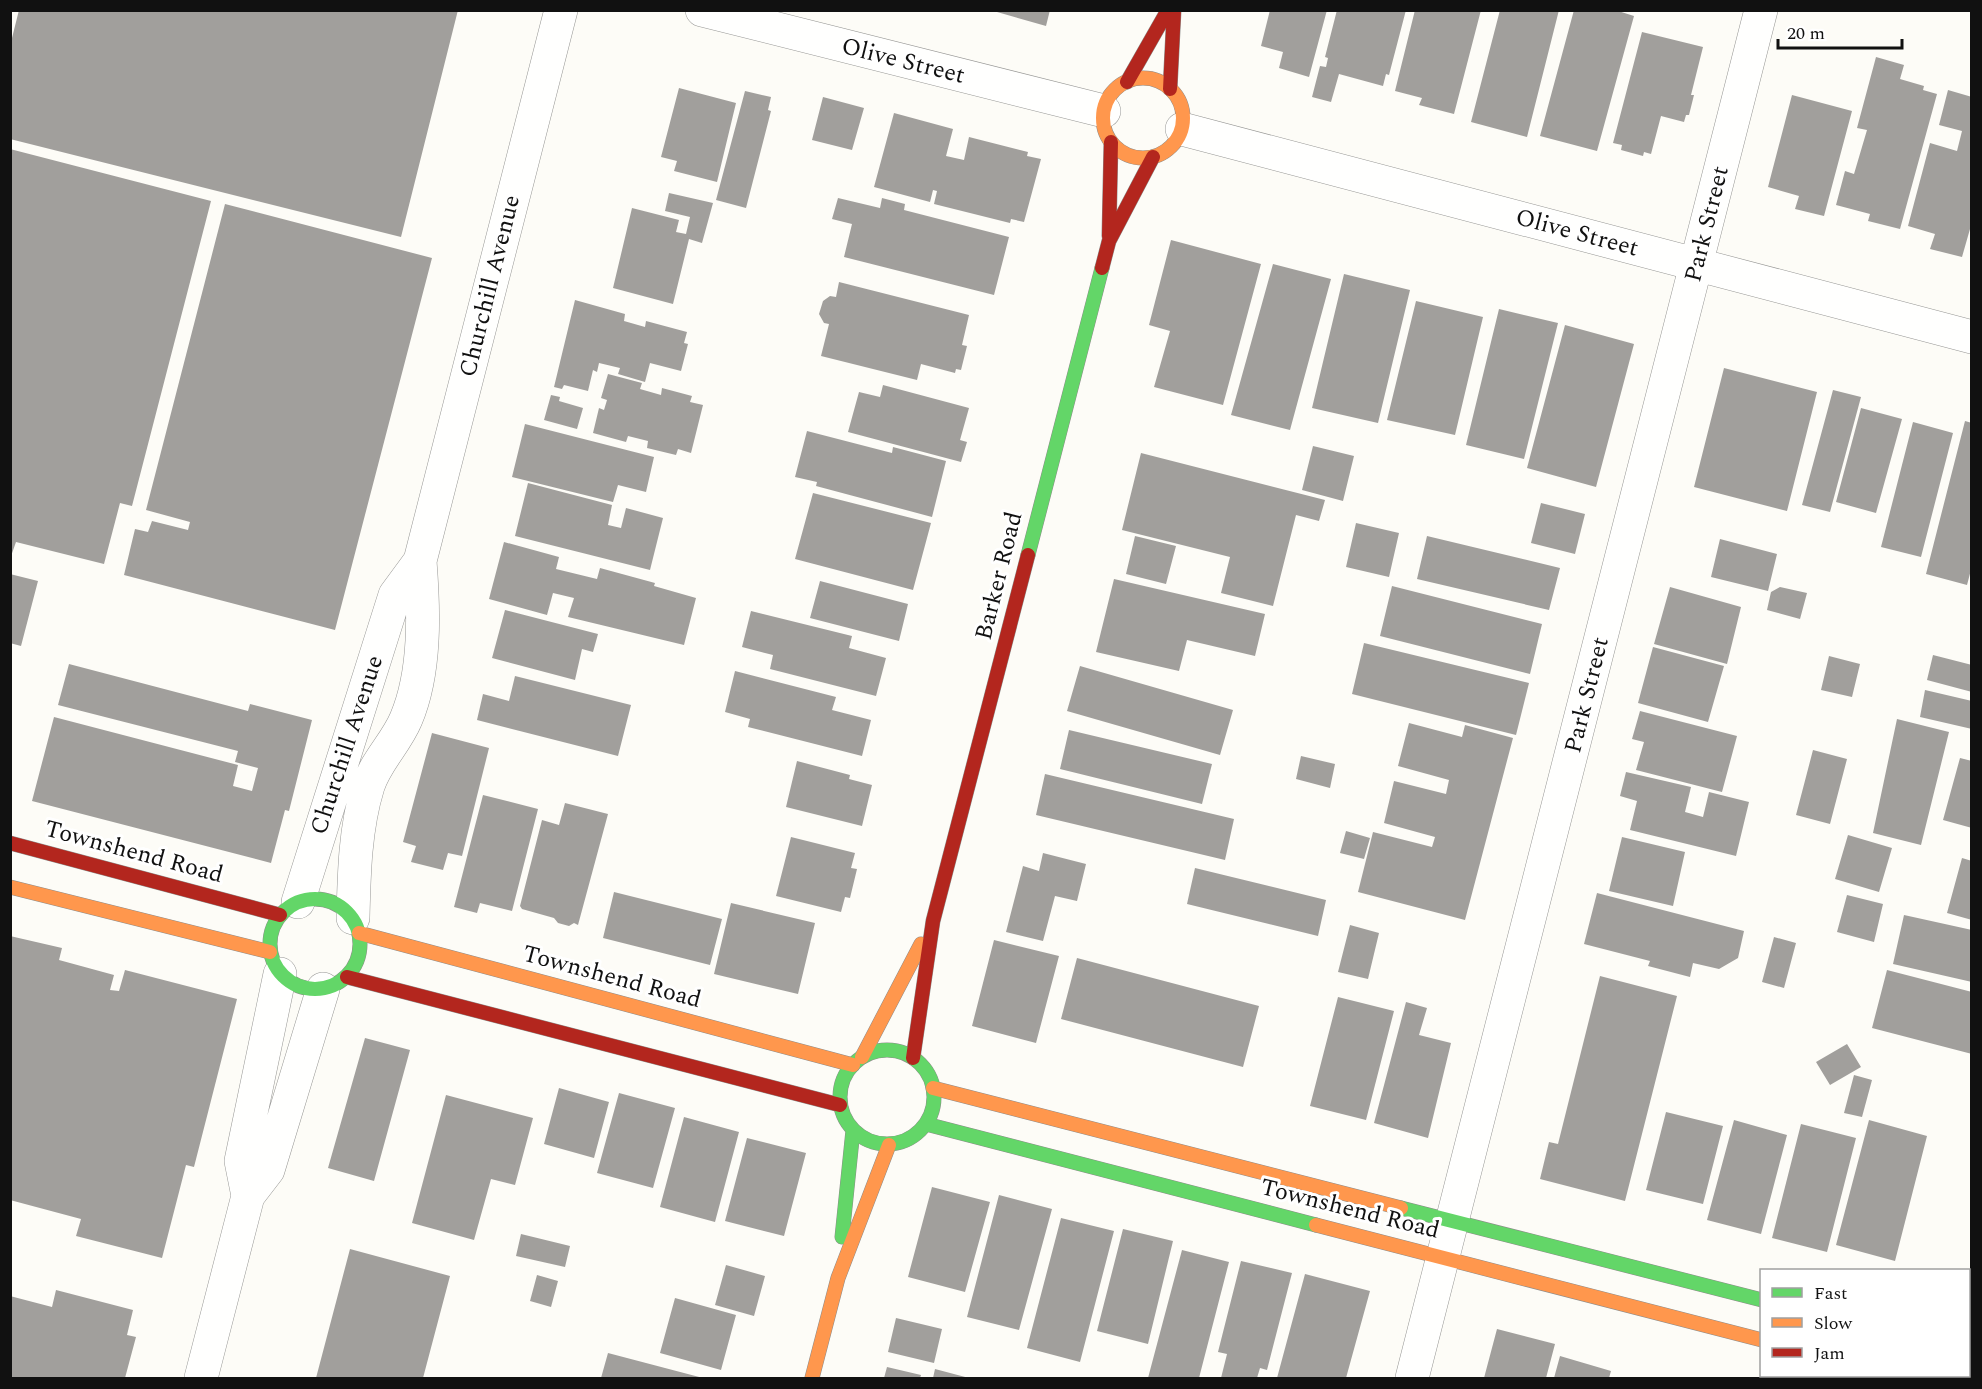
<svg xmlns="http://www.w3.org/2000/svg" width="1982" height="1389" viewBox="0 0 1982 1389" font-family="Spectral,serif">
<rect width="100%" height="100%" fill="#fdfcf7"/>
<!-- building -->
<path fill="#a19f9c" d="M19,10H458L401,237L10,139V46Z
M990,10H1050L1046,26Z
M1270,10H1327L1309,77L1279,68L1283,52L1261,46Z
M1337,10H1406L1389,75L1386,74L1383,86L1339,74L1331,102L1312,97L1320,66L1326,67L1328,58L1325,57Z
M1415,10H1481L1454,114L1419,105L1422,98L1395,91Z
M1500,10H1559L1527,137L1471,122Z
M1574,10H1615L1634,16L1597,151L1540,136Z
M1642,32L1703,47L1691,95H1694L1689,115H1686L1684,122L1661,116L1651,154L1644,152L1643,156L1621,150L1622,145L1613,143Z
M1876,57L1904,65L1900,79L1924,86L1923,90L1937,94L1900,229L1868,221L1870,214L1836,205L1845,171L1854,174L1867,130L1857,128Z
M679,88L736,103L717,182L674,171L677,161L661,157Z
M1948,90L1972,97V222L1962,257L1930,249L1935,234L1908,226L1930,143L1957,151L1962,131L1939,125Z
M745,91L771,97L768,110L771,111L746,208L716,200Z
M1792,95L1852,111L1824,216L1795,209L1799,196L1768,187Z
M823,97L864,108L852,150L812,140Z
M894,113L953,129L946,156L964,160L969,137L1028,152L1027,156L1041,159L1024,222L1011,219L1010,223L934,204L937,191L933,190L930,202L874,187Z
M10,149L211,201L132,506L120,503L104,564L16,542L10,559Z
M669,193L713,203L702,243L689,239L673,304L613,288L632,208L679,220L676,232L686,234L690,217L665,211Z
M838,198L880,208L882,198L905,204L904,210L1009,237L994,295L844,257L852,224L832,219Z
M225,204L432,258L335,630L124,575L135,529L148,532L152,521L188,530L190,522L146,510Z
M1171,240L1261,264L1223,405L1154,387L1170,331L1149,325Z
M1273,264L1331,279L1290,430L1231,415Z
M1344,274L1410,290L1378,423L1312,408Z
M839,282L969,315L962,345L967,346L961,370L956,369L955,373L921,364L917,380L821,356L829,324L824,323L819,314L823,301L830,296L836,297Z
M575,300L625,314L624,321L645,327L646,321L687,332L684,343L688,344L681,371L650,363L645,382L618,374L620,368L599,363L597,372L593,370L588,391L564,385L562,389L554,387Z
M1416,301L1483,317L1455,435L1387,420Z
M1499,309L1558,323L1524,459L1466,445Z
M1565,325L1634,344L1596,487L1527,468Z
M1724,368L1817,392L1787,511L1694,487Z
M608,374L642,383L640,389L661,395L662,388L692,396L690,402L703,405L691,453L678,449L676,455L647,448L648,441L628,436L626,442L593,433L599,408L604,410L607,400L601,398Z
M883,385L969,408L960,440L967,442L961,462L848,432L859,392L880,397Z
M1833,390L1861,397L1830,512L1802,505Z
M551,395L560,397L559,401L583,408L577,429L544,420Z
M1861,408L1902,419L1876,513L1836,502Z
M1965,421L1972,423V566L1967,585L1926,574Z
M1913,422L1953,433L1921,557L1881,547Z
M525,424L654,457L646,492L618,485L613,502L512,477Z
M807,431L892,453L893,447L946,461L932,517L816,486L817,482L795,477Z
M1313,446L1354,456L1343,501L1302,490Z
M1141,453L1325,500L1319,521L1296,515L1273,606L1221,593L1230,557L1122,530Z
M528,483L612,505L608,525L621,528L626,508L663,518L650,570L515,536Z
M813,493L931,523L913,590L795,559Z
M1541,503L1585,514L1575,554L1531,543Z
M1356,523L1399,533L1389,577L1346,567Z
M1135,536L1176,546L1166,584L1126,574Z
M1427,536L1560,568L1549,610L1417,579Z
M1720,539L1777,554L1768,591L1711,577Z
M504,542L559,557L556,569L597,579L600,568L655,583L654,586L696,598L684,645L568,617L574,598L553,593L547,615L489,599Z
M10,574L38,581L21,646L10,643Z
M1114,579L1265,614L1255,656L1187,640L1179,671L1096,652Z
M820,581L908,604L899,641L810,618Z
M1392,586L1542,624L1530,674L1380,636Z
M1670,587L1741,607L1727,664L1654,644Z
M1780,587L1807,593L1800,619L1767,610L1771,592Z
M505,610L598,634L593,652L582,649L575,680L492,658Z
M751,611L852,636L849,648L886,658L876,696L770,669L773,655L742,647Z
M1364,643L1529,683L1516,735L1352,694Z
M1653,647L1724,666L1708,722L1638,703Z
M1933,655L1972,665V692L1927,680Z
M1829,656L1860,664L1852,697L1821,690Z
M69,664L248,711L250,704L312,720L289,811L285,810L271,863L32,801L54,717L238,765L233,786L252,791L258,768L235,762L238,751L58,705Z
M1080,666L1233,710L1220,755L1067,711Z
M735,671L836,697L832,710L871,720L862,756L748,727L750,719L725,712Z
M515,676L631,705L618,756L477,720L483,694L509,701Z
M1925,690L1972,701V729L1920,717Z
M1640,711L1737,736L1722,792L1636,770L1644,742L1632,739Z
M1897,719L1949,732L1921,845L1873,833Z
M1409,723L1462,737L1465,725L1513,738L1465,920L1358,892L1373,832L1432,847L1435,837L1384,823L1394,781L1446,794L1449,780L1398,766Z
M1069,730L1212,764L1202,804L1060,769Z
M432,733L489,748L462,856L448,853L443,870L411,862L416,846L403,842Z
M1813,750L1847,759L1830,824L1796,815Z
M1301,756L1335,764L1330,788L1296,779Z
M1960,758L1972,761V828L1943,820Z
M797,761L850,775L849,779L872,785L862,826L786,807Z
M1626,772L1691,787L1685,812L1703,817L1709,792L1749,802L1736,856L1630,830L1637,801L1620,796Z
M1045,774L1234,819L1225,860L1036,815Z
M483,795L538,809L512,911L480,903L477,913L454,907Z
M565,803L608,814L578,925L574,923L569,926L558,923L554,918L522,909L520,906L542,820L559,825Z
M1346,831L1370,838L1364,859L1340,853Z
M1848,835L1892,848L1879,892L1835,879Z
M791,837L855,853L851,868L857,869L850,898L845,897L841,912L776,896Z
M1622,837L1685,852L1673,906L1609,891Z
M1043,853L1086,864L1077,901L1055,896L1043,941L1006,932L1023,866L1039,871Z
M1962,858L1972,861V920L1947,913Z
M1195,868L1326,900L1318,936L1187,904Z
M614,892L722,919L710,965L603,938Z
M1597,893L1744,931L1738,958L1719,969L1693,963L1690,977L1648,966L1650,961L1584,944Z
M1847,895L1883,904L1874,942L1837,932Z
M731,903L815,923L798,994L714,974Z
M1904,915L1972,930V982L1893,964Z
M1350,925L1379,933L1368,979L1338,972Z
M10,936L62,948L59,960L114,975L110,990L119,991L125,970L237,999L194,1167L186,1165L162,1258L76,1236L81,1219L10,1200Z
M1774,937L1796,943L1784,988L1762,982Z
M994,940L1059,956L1036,1043L972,1026Z
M1077,958L1259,1006L1243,1067L1061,1019Z
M1887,970L1972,992V1054L1872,1028Z
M1600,976L1677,996L1625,1201L1540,1179L1549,1142L1558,1144Z
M1338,997L1394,1011L1366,1120L1310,1106Z
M1406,1002L1427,1008L1419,1035L1451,1043L1428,1138L1374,1123Z
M365,1038L410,1050L374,1181L328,1168Z
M1847,1044L1861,1067L1830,1085L1816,1062Z
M1854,1075L1872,1080L1862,1117L1844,1113Z
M559,1088L609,1102L594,1158L544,1144Z
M619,1093L675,1108L653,1188L597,1173Z
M446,1095L533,1118L515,1185L491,1179L474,1240L412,1223Z
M1666,1112L1723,1126L1703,1204L1646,1190Z
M684,1117L739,1132L715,1222L660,1207Z
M1734,1120L1787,1135L1761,1234L1707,1220Z
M1869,1120L1927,1136L1895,1261L1836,1245Z
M1801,1124L1856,1138L1827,1252L1772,1238Z
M747,1138L806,1153L784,1236L725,1221Z
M932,1187L990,1202L965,1292L908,1277Z
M999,1195L1052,1209L1019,1330L967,1317Z
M1061,1218L1114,1231L1080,1362L1027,1348Z
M1123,1229L1173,1241L1148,1344L1097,1331Z
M521,1234L570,1246L565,1267L516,1256Z
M350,1249L450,1276L423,1378H316Z
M1182,1250L1229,1262L1199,1378H1148Z
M1241,1261L1292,1273L1267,1370L1260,1368L1257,1378H1221L1227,1354L1218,1352Z
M726,1265L765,1276L754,1316L715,1305Z
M1305,1274L1370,1291L1346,1378H1277Z
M537,1275L558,1281L551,1307L530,1301Z
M56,1290L133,1310L127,1335L136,1337L125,1378H10V1296L52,1307Z
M675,1298L736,1315L721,1370L660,1353Z
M896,1318L942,1329L934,1363L888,1352Z
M1497,1329L1555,1344L1546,1378H1484Z
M608,1353L703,1378H601Z
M1560,1356L1611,1371L1609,1378H1554Z
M887,1367L921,1375L920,1378H884Z
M935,1369L969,1378H933Z"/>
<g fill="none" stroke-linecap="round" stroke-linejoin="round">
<!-- street casing -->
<g stroke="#979795" stroke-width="34">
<path id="street" d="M702,10L1104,111
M1182,129L1972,337
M298,902L395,595L420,561
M353,918C354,874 355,828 368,786C376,761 396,743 406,719C426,672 424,611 420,561L561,10
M248,1196L241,1161L280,974
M201,1378L248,1196L268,1170L323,989
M1412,1378L1761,10"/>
</g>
<!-- fast casing -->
<g stroke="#8e8d8b" stroke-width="15">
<path id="fast" d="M1028,555L1102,268
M270 944a45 45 0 1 1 90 0a45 45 0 1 1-90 0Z
M840 1097a47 47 0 1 1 94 0a47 47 0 1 1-94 0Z
M926,1124L1316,1225
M1401,1208L1762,1300
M842,1237L853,1130"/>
</g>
<!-- slow casing -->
<g stroke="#8e8d8b" stroke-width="15">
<path id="slow" d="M1103 118a40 40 0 1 1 80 0a40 40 0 1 1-80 0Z
M10,887L270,952
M359,933L853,1065
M862,1057L921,944
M933,1088L1401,1208
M1316,1225L1762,1340
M1968,1340L1972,1338
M1946,1376V1378
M812,1378L838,1278L889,1145"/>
</g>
<!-- jam casing -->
<g stroke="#8e8d8b" stroke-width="15">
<path id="jam" d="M1127,82L1168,10
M1170,89L1174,10
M1109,236L1111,142
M1102,268L1109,241L1153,157
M10,843L280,915
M347,977L840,1105
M913,1058L933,921L1028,555
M1895,1376L1906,1378"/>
</g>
<!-- street -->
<use href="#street" stroke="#fffffe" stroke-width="33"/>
<!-- fast -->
<use href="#fast" stroke="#63d668" stroke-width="14"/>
<!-- slow -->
<use href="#slow" stroke="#ff974d" stroke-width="14"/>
<!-- jam -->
<use href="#jam" stroke="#b3261e" stroke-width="14"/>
</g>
<g text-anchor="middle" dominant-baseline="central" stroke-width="6" stroke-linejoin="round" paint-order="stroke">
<!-- street labels -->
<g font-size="24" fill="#111" stroke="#fff">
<text transform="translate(903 61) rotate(14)">Olive Street</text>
<text transform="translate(1707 224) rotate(-76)">Park Street</text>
<text transform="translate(1577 233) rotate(15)">Olive Street</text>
<text transform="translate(490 286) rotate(-76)">Churchill Avenue</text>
<text transform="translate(999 576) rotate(-76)">Barker Road</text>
<text transform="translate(1587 695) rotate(-76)">Park Street</text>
<text transform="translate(347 745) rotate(-72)">Churchill Avenue</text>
<text transform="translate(134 852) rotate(15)">Townshend Road</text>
<text transform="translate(612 977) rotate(15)">Townshend Road</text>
<text transform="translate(1350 1209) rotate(14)">Townshend Road</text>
</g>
</g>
<!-- border -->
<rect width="1982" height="1389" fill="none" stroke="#111111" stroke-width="24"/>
<!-- legend -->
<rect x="1760" y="1269" width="210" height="108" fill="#ffffff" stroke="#a0a0a0" stroke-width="1.5"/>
<rect x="1772" y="1288" width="30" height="9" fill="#63d668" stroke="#a0a0a0" stroke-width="1.5"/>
<text x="1814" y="1299" font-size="18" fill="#111111">Fast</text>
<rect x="1772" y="1318" width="30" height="9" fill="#ff974d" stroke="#a0a0a0" stroke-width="1.5"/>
<text x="1814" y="1329" font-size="18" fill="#111111">Slow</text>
<rect x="1772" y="1348" width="30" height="9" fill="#b3261e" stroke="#a0a0a0" stroke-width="1.5"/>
<text x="1814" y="1359" font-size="18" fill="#111111">Jam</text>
<!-- scale -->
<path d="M1778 39v9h124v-9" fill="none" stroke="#111111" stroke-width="3"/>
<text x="1787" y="39" font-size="18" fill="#111111" stroke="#ffffff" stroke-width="4.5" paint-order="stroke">20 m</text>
</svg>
